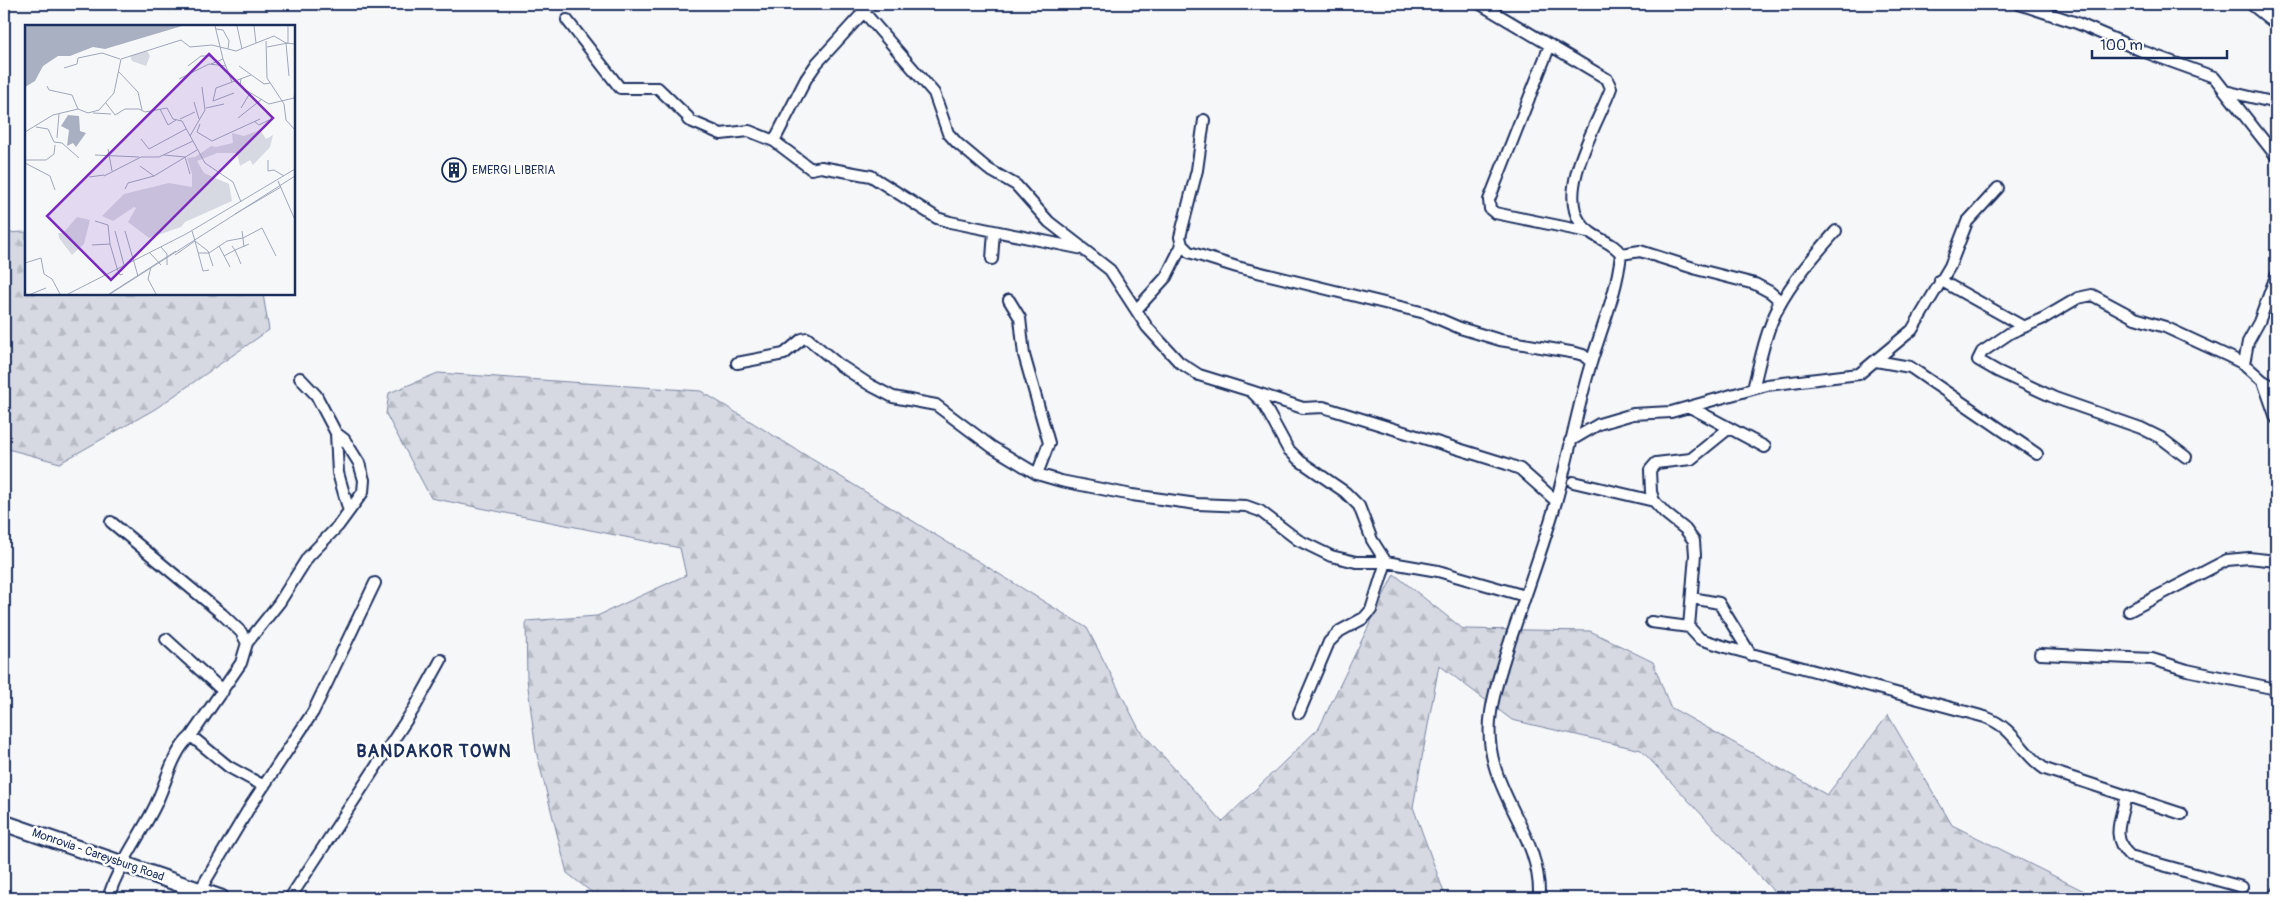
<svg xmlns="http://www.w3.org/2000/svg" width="2280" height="902" viewBox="0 0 2280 902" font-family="Pangolin,sans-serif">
<defs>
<pattern id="forest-firs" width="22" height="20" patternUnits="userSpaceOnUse" patternTransform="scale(1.25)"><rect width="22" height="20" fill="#d6d9e2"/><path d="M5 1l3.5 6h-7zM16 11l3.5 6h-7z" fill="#b7bbc4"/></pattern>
</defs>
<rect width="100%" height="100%" fill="#f6f7f9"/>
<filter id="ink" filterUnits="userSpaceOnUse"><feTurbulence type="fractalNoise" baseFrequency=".02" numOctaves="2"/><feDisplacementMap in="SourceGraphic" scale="10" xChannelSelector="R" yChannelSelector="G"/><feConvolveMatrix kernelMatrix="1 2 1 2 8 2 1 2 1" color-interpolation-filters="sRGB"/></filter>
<g filter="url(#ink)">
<!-- forest -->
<path fill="url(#forest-firs)" stroke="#7884a0" d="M26,232V294H263L269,330L155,409L60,463L4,448V233Z
M438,373L701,391L1087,628L1139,729L1222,822L1319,728L1394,574L1463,629L1590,631L1653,662L1670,707L1827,795L1888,715L1952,825L2098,898H1780L1641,750L1512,720L1439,665L1413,807L1446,898H599L567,873L536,751L527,679L526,621L597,616L686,575L680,548L431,498L386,414L389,393Z"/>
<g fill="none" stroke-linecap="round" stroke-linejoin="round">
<!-- street casing -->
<g stroke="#1b2f5e" stroke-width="14">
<path id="street" d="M857,4L934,93L948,133L957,143L988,169L1016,185L1049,222L1080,246
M1480,4L1607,79L1611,88C1599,122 1557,187 1580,222C1593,240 1612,240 1621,254C1617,292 1602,327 1591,363C1577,409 1569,456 1556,502C1543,547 1527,591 1512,635C1504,660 1495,685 1491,712C1479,788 1542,828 1539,898
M2019,4L2077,23L2142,51L2214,77L2276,156
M2251,4L2276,24
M567,20L620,88H658L688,117
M1550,45L1489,200L1490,209L1495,213L1588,232
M2225,91L2276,103
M688,120L721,134L749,131L774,141L811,169L821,167L871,176L937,218L950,222L1083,249L1110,270L1147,327L1179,362L1199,375L1251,391L1303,408L1323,407L1507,464L1520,469L1556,501
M1204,120L1197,170L1180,237L1182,245L1189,252L1237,267L1425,313L1460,328L1500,340L1576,353L1583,355L1591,362
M774,141L806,79L817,63L871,4
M1621,254L1640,251L1700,270L1755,284L1770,292L1777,298L1778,309
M992,259L994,231
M1940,280L2024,327
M1009,300L1020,318L1024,355L1049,443L1037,474
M1136,310L1166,277L1182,245
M1876,361L1910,367L2037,454
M737,363L784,354L802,339L807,338L838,364L870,385L893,397L936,405L992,447L1037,474L1061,481L1132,495L1197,504L1246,506L1260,511L1298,540L1331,556L1356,562H1386L1438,571L1525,596
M2244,364L2248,342L2259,322L2276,276
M2263,381L2276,418
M1753,389C1760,362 1765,333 1778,308C1793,280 1815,255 1836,231
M1252,392L1263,403L1288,449L1300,461L1345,492L1359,506L1372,540L1386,562L1371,610L1364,618L1340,631L1329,642L1299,713
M1690,407L1765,447
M1728,429L1691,459L1656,463L1650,470L1651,492L1654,501L1665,513L1685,529L1694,541L1695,555L1689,627L1700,639L1729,648L1985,717C2017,729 2020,753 2045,769L2182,814
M336,433L338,473L349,511
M1570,441L1599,424L1633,414L1671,412L1767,385L1859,374L1912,330L1950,266L1967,222L1998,188
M2186,457L2161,438L2141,428L2055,398L1997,371L1978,360L1982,352L2010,333L2044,318L2078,298L2092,295L2135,318L2165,327L2230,357L2244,364L2263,381L2276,388
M1573,482L1654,501
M1692,598L1719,603L1751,655
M2129,611L2227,560L2249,558L2276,561
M1651,622L1689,627
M166,639L223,691
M247,643L279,603L308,557L338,526L363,492L364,480L359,463L344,439L336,433L316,395L300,378
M2040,654L2152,659L2187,670L2276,689
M191,736L229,767L264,786
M2126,796C2121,819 2110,838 2130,856L2242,887
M200,890L251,805L313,712L375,583
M108,898C119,864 137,841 153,810C166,786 171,753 191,736L241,663L247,643L241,632L222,614L111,522
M290,898L415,707L441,660
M2274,898L2276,893"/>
</g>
<!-- secondary casing -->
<g stroke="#1b2f5e" stroke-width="19">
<path id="secondary" d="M4,823L221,898"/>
</g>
<!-- street -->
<use href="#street" stroke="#fff" stroke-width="10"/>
<!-- secondary -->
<use href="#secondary" stroke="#fff" stroke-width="15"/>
</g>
</g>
<!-- icons -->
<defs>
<g id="building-ring" transform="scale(1.25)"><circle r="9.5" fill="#fff" stroke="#1b2f5e" stroke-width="1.5"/><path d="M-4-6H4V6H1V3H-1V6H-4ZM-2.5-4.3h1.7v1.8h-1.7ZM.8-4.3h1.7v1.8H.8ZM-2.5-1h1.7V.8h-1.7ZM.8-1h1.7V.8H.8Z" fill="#1b2f5e"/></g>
</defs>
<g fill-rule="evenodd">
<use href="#building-ring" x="454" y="170"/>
</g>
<g text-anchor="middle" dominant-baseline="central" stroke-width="5" stroke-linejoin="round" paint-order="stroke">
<!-- poi labels -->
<g font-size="12" fill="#1b2f5e" stroke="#fff" text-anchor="start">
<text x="472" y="170">EMERGI LIBERIA</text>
</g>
<!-- street labels -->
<g font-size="12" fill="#1b2f5e" stroke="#fff">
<text transform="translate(98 855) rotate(19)">Monrovia - Careysburg Road</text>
</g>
<!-- district labels -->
<g font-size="18" font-weight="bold" letter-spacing="1" fill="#1b2f5e" stroke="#fff">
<text x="434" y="751">BANDAKOR TOWN</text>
</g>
</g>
<!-- overview -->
<g transform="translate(25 25)">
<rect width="270" height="270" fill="#f6f7f9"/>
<path d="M235,105L241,114L248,110L245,122L228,140L225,135L215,141L212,128H192L172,136L179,148L204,159L207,176L160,197L156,202L124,213L103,197L111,183L109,182L88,196L77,191L99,169L144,158L167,162V149L162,133L170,132L186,121L191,122L208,118L207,108L219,111ZM52,192L65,195L59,219L47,230L34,213L33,208H38Z" fill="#d6d9e2"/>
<path d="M122,26L125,31L121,41L107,36L105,31Z" fill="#d6d9e2"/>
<path d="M0,1H157L80,24L68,22L45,31H33L18,41L10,56L0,62ZM43,90L54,91L55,106L61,108L51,122L48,118L42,121L44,105L36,101Z" fill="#a9b0c1"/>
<path fill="none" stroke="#9ea7bb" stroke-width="1" d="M190,1L198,34M212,1L217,24M229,1L231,18M191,4L198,5L204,16L203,24M241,16L242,53L259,79L261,95L270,105M261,18L264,51M242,22L263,18V1M186,39L198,34L207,57M163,41L176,31H187M214,41L239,59L245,58M39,43L52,39L53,33L77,28L95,34M94,47L113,67L117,85M154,54L184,39L201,41M216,54L215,60L219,64L244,79L269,73L270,65M22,61L24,65L47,70L53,84M188,76L191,63L226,50M188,76L209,68M169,77L174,94M81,78L90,90L100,84H114L120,87L142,83L148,94L157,96L180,138L208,157L216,177M181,83L199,79M216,83L225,68M135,84L143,100L151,95M68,88L86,89M213,93L237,74M155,94L170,87M229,96L234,100L244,95M175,99L172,107L187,116L235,94M11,102L23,104L29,117L37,118L54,133M0,107L28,90L53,84L63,88L74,85L89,68L96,34L156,15L165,22L187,20L211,26L249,11L261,18L270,19M165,111L180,85L177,62M32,113L34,89M116,114L124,124L161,104M83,124L87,146M70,130L114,132M139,130L160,132L165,149M0,135H21L29,129L30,120M243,135V146L249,145L259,151M0,138L25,151L30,165M115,141L129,151M79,151L116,132H134L168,116M64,152L79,150M253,156L270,195M100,164L103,158L129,151L172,125M210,189L256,162M70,196L83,200L85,219M90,206L99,240M100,206L113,251M217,206L219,222M170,216L178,246L184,245M170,216L183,226L188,241M67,220L85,219L92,243L95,250L98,249M194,221L205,242M136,222L142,229V240M125,228L136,240M173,228H184L202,216L218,213L237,203L251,231M150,230L170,216L167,206M199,231L210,225L207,221M0,238L16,233L19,249L27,254L35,269M216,239L210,225L224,219M126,242L123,254L131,269M6,269L21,263M43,269L161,209L270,144M84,269L151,226M85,269L270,151"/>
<path fill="#7b2cbf" fill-opacity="0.15" stroke="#7b2cbf" stroke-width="2.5" d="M184,29L248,93L86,255L22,191Z"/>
<rect width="270" height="270" fill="none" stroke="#1b2f5e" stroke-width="2.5"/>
</g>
<!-- margin -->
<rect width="2280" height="902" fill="none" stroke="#fff" stroke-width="20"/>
<rect x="10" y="10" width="2260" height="882" fill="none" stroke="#1b2f5e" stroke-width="2" filter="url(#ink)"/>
<!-- scale -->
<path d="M2092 50v8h135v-8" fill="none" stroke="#1b2f5e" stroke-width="2.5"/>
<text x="2100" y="50" font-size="15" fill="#1b2f5e" stroke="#ffffff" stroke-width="4" paint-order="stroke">100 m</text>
</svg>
